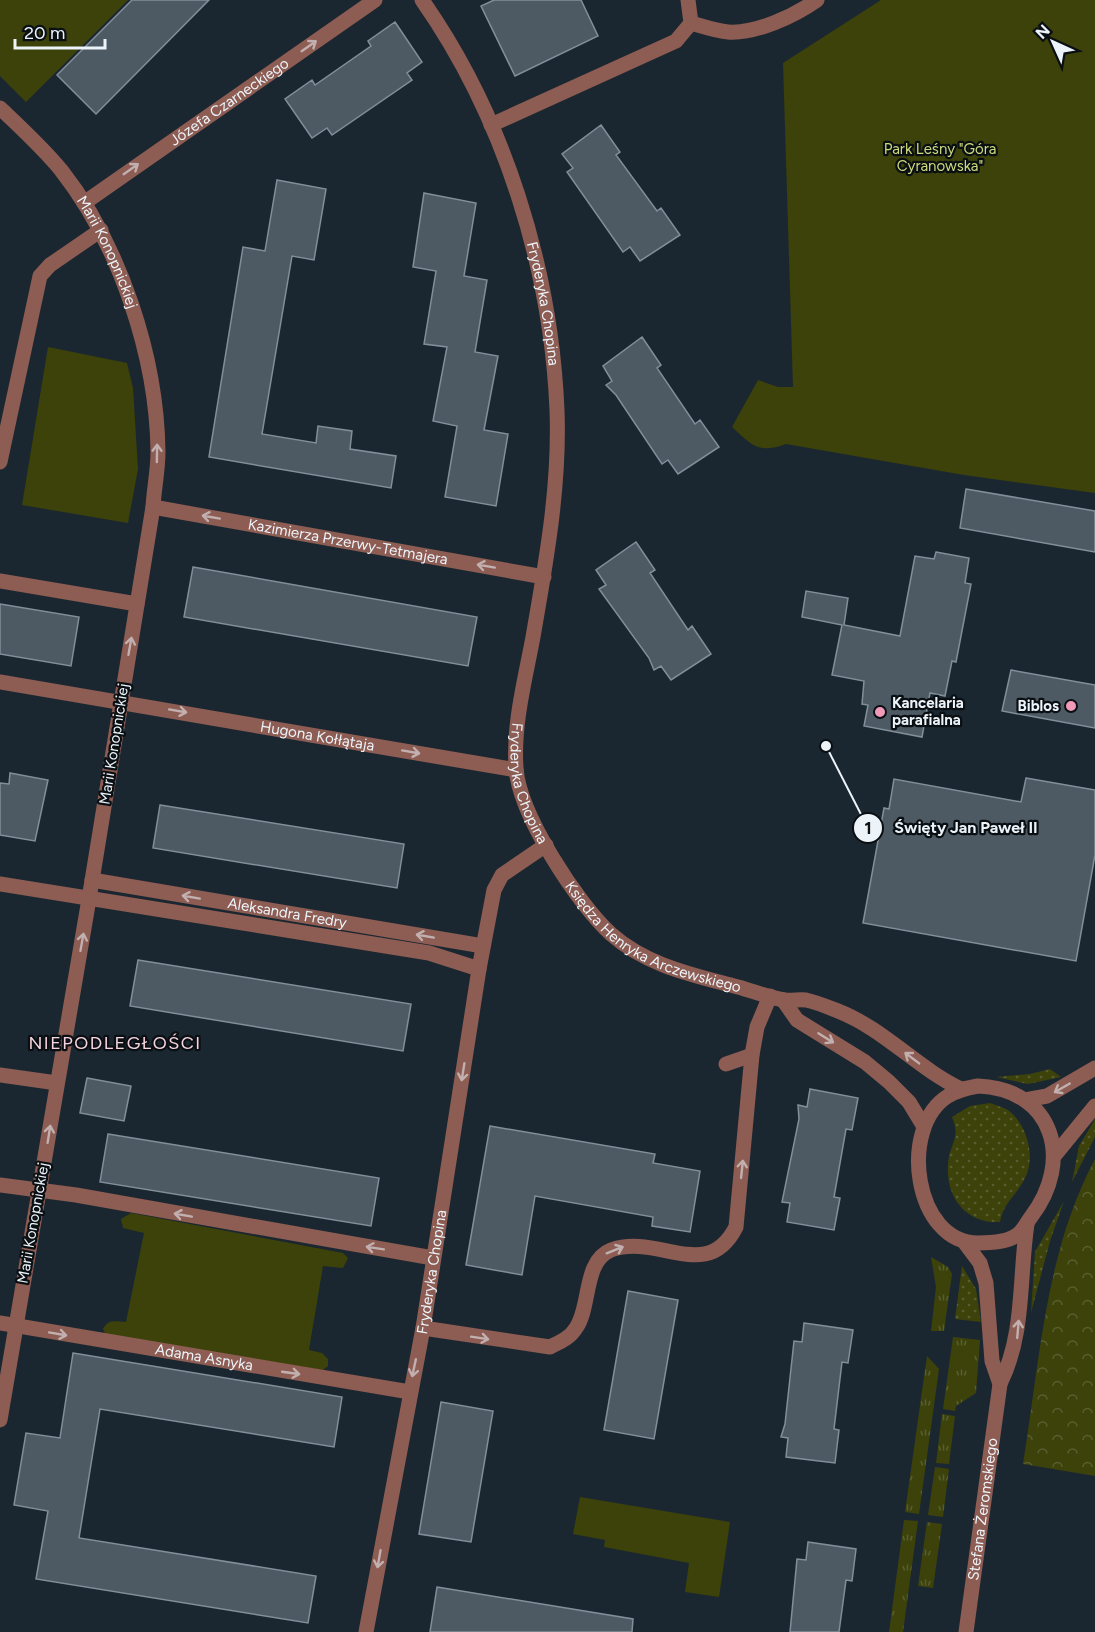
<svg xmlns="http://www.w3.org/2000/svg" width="1095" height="1632" viewBox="0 0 1095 1632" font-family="Figtree,sans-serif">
<defs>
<pattern id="grass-tufts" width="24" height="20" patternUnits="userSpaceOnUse" patternTransform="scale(1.5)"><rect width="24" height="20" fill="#3c420a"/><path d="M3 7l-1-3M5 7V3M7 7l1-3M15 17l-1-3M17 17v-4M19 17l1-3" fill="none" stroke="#585e2f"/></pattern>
<pattern id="forest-crowns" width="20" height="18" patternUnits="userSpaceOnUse" patternTransform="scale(1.5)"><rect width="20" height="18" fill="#3c420a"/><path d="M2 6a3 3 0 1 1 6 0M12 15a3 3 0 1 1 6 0" fill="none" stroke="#585e2f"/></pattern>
<pattern id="garden-dots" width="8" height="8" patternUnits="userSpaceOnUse" patternTransform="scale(1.5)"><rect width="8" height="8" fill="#3c420a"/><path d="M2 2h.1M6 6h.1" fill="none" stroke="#585e2f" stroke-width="1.8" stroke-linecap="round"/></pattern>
</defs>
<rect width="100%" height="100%" fill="#1b2730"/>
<!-- grass -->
<path fill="url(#grass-tufts)" d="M931,1257L948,1267L952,1274L944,1331H931L936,1287Z
M953,1337L980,1340L976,1393L956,1406L955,1411L943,1409Z
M927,1356L939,1369L919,1514L905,1512Z
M942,1414L955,1416L949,1464L936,1463Z
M935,1467L949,1469L943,1517L928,1515Z
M904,1520L918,1521L903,1632H889Z
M927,1522L942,1524L933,1588L918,1586Z"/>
<!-- forest -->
<path fill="url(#forest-crowns)" d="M1095,1159V1476L1023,1464C1040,1360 1045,1253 1095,1159Z"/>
<!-- park -->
<path fill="#3c420a" d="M0,0H128L26,102L0,76Z
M881,0H1095V493L964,475L786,444C758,454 753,446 732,427L758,380L778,387H793L783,63Z
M48,347L127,363L133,388L138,469L128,523L22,505Z
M131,1213L343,1253L348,1258L343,1268L323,1266L309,1350L322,1353L328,1359V1366L323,1370L106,1335L103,1329C109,1318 116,1322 126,1322L144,1233L123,1228L121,1219Z
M580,1497L730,1522L719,1597L685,1592L689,1563L604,1547L605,1540L573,1534Z"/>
<!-- garden -->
<path fill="url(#garden-dots)" d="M1050,1069L1061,1077L1028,1084L996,1077L1030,1074Z
M990,1103C995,1105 1003,1107 1008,1110C1027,1124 1036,1157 1025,1178C1017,1195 1003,1203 1000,1222C967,1224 946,1198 948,1166C948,1144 962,1140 952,1117L970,1106Z
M1095,1119V1137L1072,1182L1079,1146Z
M1064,1201L1050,1241L1031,1313L1035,1252Z
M962,1266L976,1289L981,1322L955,1319Z"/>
<!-- building -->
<path fill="#4d5a64" stroke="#818f9a" stroke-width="1.5" d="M132,0H209L96,114L57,75Z
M494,0H581L598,36L515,76L481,6Z
M395,22L422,62L407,73L412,80L332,135L327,128L312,138L285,99L312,80L315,85L371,46L368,41Z
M601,125L620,152L616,155L657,211L661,208L680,235L640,261L630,247L623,252L567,172L573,168L562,154Z
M277,180L326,189L314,260L292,256L262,434L316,443L318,426L352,431L350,449L396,456L391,488L209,457L243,247L265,251Z
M424,193L476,203L464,276L487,280L475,352L498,356L484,430L508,434L496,506L445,497L457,426L433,421L447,347L424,344L436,271L413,267Z
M642,337L661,365L657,368L695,424L700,420L719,447L678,474L668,460L662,464L616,395L606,385L612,381L603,366Z
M966,489L1095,511V552L960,528Z
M636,542L655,570L650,573L688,630L692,626L711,654L671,680L661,666L654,670L649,658L599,589L606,585L596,570Z
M936,552L969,558L965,583L971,584L956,662L952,661L945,696L930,693L922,737L864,726L868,705L862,704L864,681L832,675L842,625L802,617L806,591L848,598L844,625L900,636L915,556L934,559Z
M193,567L477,617L468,666L184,617Z
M0,604L79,617L71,666L0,654Z
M1011,670L1095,685V728L1002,711Z
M10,773L48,780L35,841L0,835V783L9,784Z
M1026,778L1095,790V855L1076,961L863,923L884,808L889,809L894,779L1021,802Z
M160,805L404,844L397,888L153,848Z
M138,960L411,1004L403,1051L130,1006Z
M87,1078L131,1086L124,1121L80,1113Z
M810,1089L858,1098L852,1130L846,1129L834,1197L840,1198L834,1230L787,1222L790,1203L782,1202L799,1119L798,1105L807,1107Z
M490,1126L655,1154L653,1163L700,1171L690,1232L652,1226L653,1217L535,1196L522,1275L466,1265Z
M108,1134L379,1178L371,1226L100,1182Z
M628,1291L678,1300L654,1439L604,1430Z
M804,1323L853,1330L848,1363L842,1362L834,1429L839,1430L835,1463L786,1457L788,1438L781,1437L785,1424L794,1341L802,1342Z
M73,1353L342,1397L334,1447L100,1409L79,1538L316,1576L308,1623L36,1579L48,1511L14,1505L26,1433L60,1438Z
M441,1402L493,1411L471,1542L419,1534Z
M808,1542L856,1549L852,1581L846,1580L839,1632H790L797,1559L806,1560Z
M437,1587L633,1619L632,1632H430Z"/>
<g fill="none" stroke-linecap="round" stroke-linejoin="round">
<!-- minor -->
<g stroke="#8d5c53" stroke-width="15">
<path id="s1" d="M422,0C504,117 551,267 557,410C560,486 546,562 533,637C525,680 513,724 516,768C519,814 577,903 611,934C647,966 694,975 738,987C753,991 770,998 785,1000C792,1001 799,999 806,1000C816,1002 828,1007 838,1011C884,1029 917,1068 961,1089"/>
<path d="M691,23C702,26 716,31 728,32C756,34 794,16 817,0"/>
<path id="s2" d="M0,108C21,128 42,147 61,170C120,245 157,357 158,452C158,470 154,489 153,507L89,899L0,1420"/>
<path d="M491,125L676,41L691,23L688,0"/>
<path id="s3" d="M84,203L375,0"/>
<path d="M0,462L40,276L50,265L101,230"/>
<path id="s4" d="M153,507L544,577"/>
<path d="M0,581L137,604"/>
<path id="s5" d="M0,682L516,770"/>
<path id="s6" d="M92,880L483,946"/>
<path d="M0,884L429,953L479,969"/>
<path d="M783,1000L797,1020L865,1062L889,1082L909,1102L923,1125"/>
<path d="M726,1064L752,1055"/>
<path d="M0,1075L57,1083"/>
<path d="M978,1086C1054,1089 1074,1161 1031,1217C1027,1222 1023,1231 1017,1235C1008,1242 988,1243 978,1243C914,1243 898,1127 948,1096C957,1090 967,1088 978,1086Z"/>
<path d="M1025,1100L1047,1096L1095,1068"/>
<path d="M1055,1155L1095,1106"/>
<path d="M0,1185L76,1195L433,1258"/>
<path d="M965,1243L980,1263L986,1283L992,1361L1000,1384"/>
<path id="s7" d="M0,1323L410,1392"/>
<path d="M423,1328L550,1347C560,1342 570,1338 576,1328C591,1307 583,1261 611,1250C659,1233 707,1284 736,1227L752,1055L757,1027L770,996"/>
<path id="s8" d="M366,1632L423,1328L479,969L494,890L502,875L546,845"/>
<path id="s9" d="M966,1632L1000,1384C1025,1334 1019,1278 1027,1224"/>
</g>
</g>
<!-- one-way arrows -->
<defs><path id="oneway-shaft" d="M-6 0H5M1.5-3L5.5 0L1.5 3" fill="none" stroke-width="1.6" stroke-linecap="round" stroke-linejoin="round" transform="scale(1.5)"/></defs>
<g stroke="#c1b0af">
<use href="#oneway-shaft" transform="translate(309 46) rotate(-35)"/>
<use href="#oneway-shaft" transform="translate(131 169) rotate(-35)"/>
<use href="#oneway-shaft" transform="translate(157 453) rotate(-89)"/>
<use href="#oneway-shaft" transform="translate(211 517) rotate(-170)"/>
<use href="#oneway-shaft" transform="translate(486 566) rotate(-170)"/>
<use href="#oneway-shaft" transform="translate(130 646) rotate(-80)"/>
<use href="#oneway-shaft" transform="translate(178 711) rotate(10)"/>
<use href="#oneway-shaft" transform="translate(411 752) rotate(10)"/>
<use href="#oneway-shaft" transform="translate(191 897) rotate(-170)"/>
<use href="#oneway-shaft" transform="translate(425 936) rotate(-170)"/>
<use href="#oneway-shaft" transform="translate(82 942) rotate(-80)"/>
<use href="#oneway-shaft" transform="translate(826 1038) rotate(32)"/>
<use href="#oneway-shaft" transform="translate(912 1058) rotate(-143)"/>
<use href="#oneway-shaft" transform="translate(463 1072) rotate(99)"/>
<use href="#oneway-shaft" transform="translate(1062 1088) rotate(150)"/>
<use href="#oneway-shaft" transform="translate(49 1134) rotate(-81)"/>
<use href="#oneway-shaft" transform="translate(742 1169) rotate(-84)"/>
<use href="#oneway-shaft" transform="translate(183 1215) rotate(-170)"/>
<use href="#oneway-shaft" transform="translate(375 1248) rotate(-171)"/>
<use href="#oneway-shaft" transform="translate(615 1250) rotate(-22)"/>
<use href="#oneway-shaft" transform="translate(1018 1329) rotate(-85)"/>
<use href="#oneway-shaft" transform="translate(58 1334) rotate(10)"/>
<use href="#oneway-shaft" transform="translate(480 1338) rotate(9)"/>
<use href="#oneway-shaft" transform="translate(414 1368) rotate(102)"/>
<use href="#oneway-shaft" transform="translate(291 1373) rotate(8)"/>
<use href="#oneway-shaft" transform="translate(379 1559) rotate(100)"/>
</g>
<!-- markers -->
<g fill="#f09ab7" stroke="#0a0f13" stroke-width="2">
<circle cx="1071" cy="706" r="6"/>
<circle cx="880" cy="712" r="6"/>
</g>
<g text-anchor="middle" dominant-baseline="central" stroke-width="4.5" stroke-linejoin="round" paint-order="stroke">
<!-- street labels -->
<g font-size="15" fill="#ecf4fa" stroke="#0a0f13">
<text stroke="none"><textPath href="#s3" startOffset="177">Józefa Czarneckiego</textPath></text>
<text stroke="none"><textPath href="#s2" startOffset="182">Marii Konopnickiej</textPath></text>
<text stroke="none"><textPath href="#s1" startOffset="330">Fryderyka Chopina</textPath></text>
<text stroke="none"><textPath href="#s4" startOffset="198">Kazimierza Przerwy-Tetmajera</textPath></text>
<text stroke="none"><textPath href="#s5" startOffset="322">Hugona Kołłątaja</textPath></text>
<text transform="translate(114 744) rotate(-81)">Marii Konopnickiej</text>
<text stroke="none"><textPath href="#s1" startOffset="816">Fryderyka Chopina</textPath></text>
<text stroke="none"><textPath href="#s6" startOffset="198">Aleksandra Fredry</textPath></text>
<text stroke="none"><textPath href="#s1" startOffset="1030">Księdza Henryka Arczewskiego</textPath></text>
<text transform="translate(33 1223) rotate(-80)">Marii Konopnickiej</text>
<text stroke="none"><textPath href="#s8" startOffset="366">Fryderyka Chopina</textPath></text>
<text stroke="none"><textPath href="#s7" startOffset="207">Adama Asnyka</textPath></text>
<text stroke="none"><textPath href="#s9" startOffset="124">Stefana Żeromskiego</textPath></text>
</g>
<!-- park labels -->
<g font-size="15" fill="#ccd97c" stroke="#0a0f13">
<text x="940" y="149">Park Leśny "Góra<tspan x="940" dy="17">Cyranowska"</tspan></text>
</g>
<!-- poi labels -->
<g font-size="15" font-weight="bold" fill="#ecf4fa" stroke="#0a0f13" text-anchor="start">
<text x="892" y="703">Kancelaria<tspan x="892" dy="17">parafialna</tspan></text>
<text x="1059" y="706" text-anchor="end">Biblos</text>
</g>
<!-- quarter labels -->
<g font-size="18" letter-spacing="1.5" fill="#f7d5df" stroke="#0a0f13">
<text x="115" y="1043">NIEPODLEGŁOŚCI</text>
</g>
</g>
<!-- callouts -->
<path fill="none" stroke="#ecf4fa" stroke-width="2" d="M826 746L868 828"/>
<g fill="#ecf4fa" stroke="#0a0f13" stroke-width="2">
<circle cx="826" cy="746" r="6"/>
<circle cx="868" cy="828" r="15"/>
</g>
<g font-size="18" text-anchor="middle" font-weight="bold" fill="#111">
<text x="868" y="834">1</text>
</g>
<g font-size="16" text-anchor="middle" font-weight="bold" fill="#ecf4fa" stroke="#0a0f13" stroke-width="4.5" stroke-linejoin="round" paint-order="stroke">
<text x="966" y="833">Święty Jan Paweł II</text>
</g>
<!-- north arrow -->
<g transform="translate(1053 42) rotate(315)" stroke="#0a0f13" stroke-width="4.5" paint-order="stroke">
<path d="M0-4.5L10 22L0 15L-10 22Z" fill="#ecf4fa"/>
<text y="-9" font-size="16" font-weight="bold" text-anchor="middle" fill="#ecf4fa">N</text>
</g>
<!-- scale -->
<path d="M15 39v9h90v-9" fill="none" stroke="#ecf4fa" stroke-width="3"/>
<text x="24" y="39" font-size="18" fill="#ecf4fa" stroke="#0a0f13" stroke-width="4.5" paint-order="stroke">20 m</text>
</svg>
